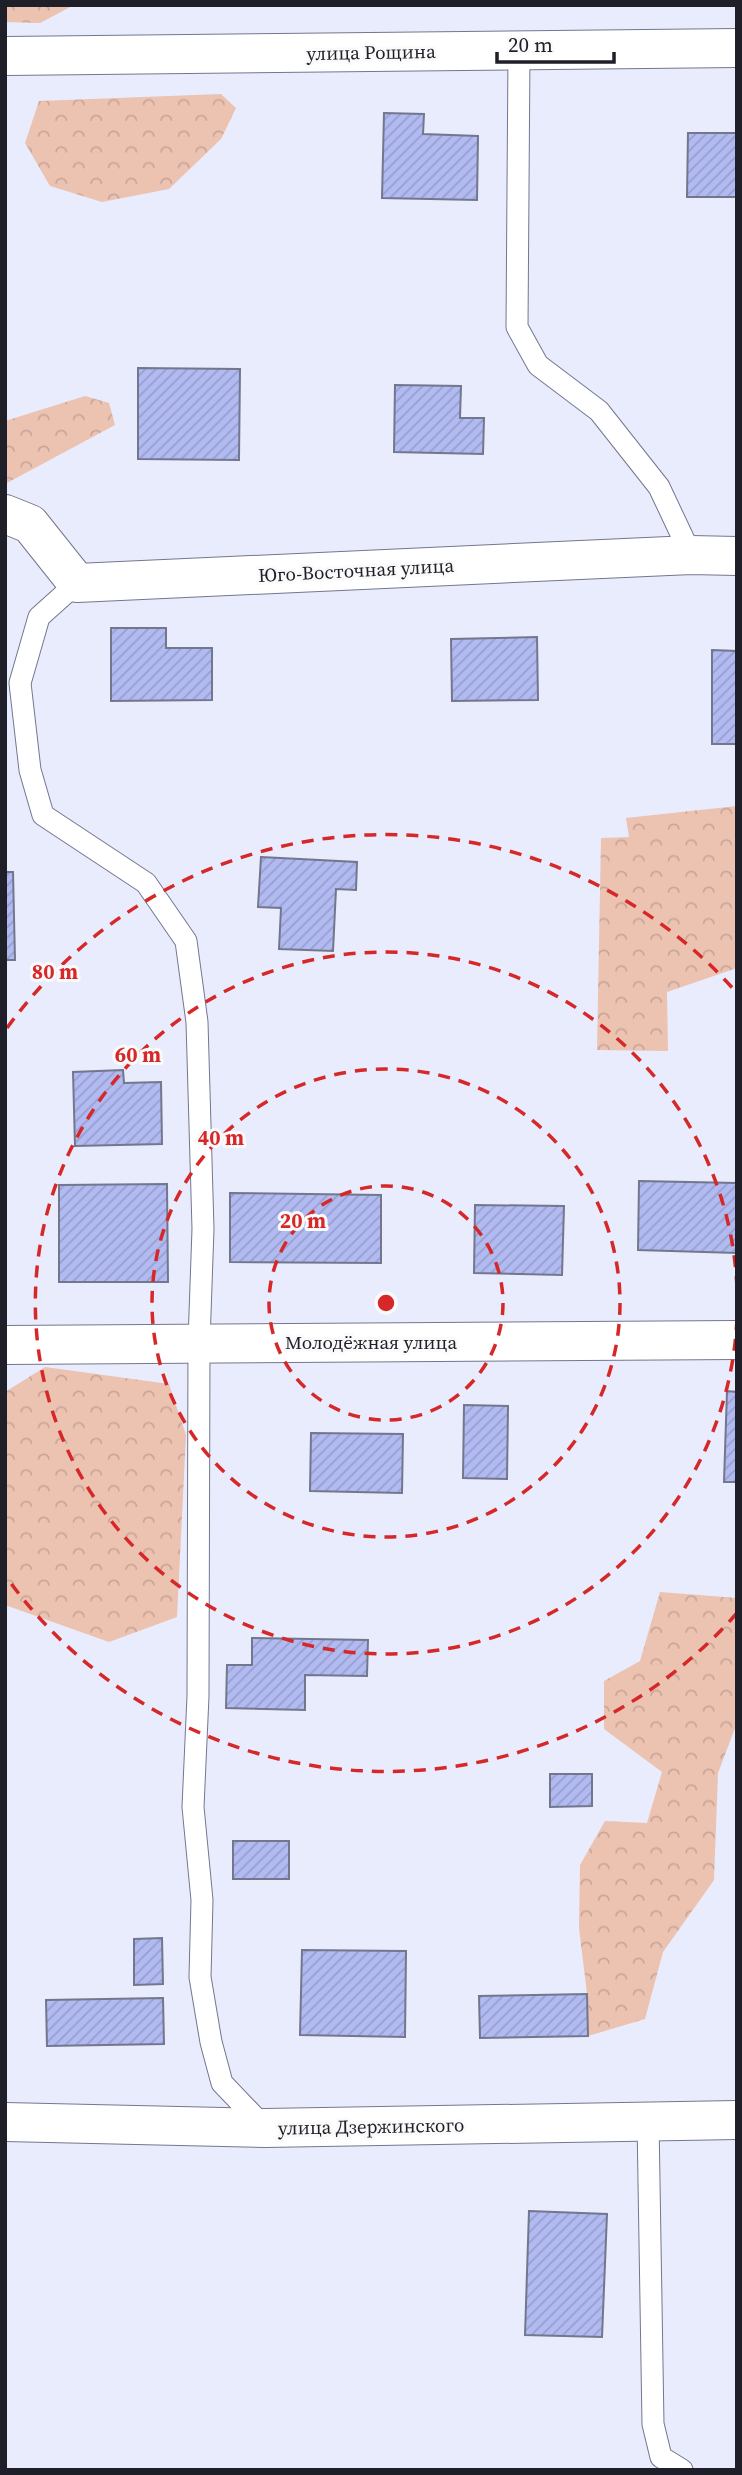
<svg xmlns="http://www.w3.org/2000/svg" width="742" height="2475" viewBox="0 0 742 2475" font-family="'Source Serif 4',serif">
<defs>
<pattern id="forest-crowns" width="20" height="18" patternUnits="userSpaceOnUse" patternTransform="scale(1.75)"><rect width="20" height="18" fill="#ecc2b1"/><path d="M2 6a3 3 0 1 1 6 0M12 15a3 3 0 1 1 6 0" fill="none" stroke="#caa698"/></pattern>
<pattern id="building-hatch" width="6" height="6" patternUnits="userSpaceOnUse" patternTransform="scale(1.75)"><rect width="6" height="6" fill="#b1baf1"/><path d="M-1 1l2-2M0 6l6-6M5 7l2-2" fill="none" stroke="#989fcf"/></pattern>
</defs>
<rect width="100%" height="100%" fill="#e9ecfc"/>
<!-- forest -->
<path fill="url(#forest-crowns)" d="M5,5H74L40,23L5,22Z
M221,94L236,108L221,139L169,189L102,202L50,186L25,143L39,101Z
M85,396L109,403L115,425L5,484V421Z
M737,806V968L667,992L668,1051L597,1050L601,838L629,837L626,818Z
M45,1367L169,1384L186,1435L177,1617L109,1642L5,1605V1392Z
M660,1592L737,1598V1723L718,1773L714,1880L663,1952L645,2019L588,2036L587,1994L579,1928L580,1865L605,1821L647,1823L662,1772L604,1729V1681L640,1661Z"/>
<!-- building -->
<path fill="url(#building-hatch)" stroke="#72778e" stroke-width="2" d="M384,113L424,114L423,134L478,136L477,200L382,198Z
M688,133H737V197H687Z
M138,368L240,369L239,460L138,459Z
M395,385L461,386L460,418H484L483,454L394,452Z
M111,628H166V648H212V700L111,701Z
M537,637L538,700L452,701L451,639Z
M712,650L737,651V744H712Z
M261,857L357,862L356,890L336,889L333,951L279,949L281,908L258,907Z
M5,872H13L15,960H5Z
M123,1070L124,1083L161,1082L162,1144L75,1146L73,1072Z
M639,1181L737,1183V1253L638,1250Z
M167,1184L168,1282H59V1185Z
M230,1193L381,1195V1263L230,1262Z
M475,1205L564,1206L562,1275L474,1273Z
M727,1391L737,1392V1482H724Z
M464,1405L508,1406L507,1479L463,1478Z
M311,1433L403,1434L402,1493L310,1491Z
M252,1638L368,1640L367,1676L305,1675V1710L226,1708L227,1665H252Z
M550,1774H592V1806L550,1807Z
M233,1841H289V1879H233Z
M162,1938L163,1984L134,1985V1939Z
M302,1950L406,1951L405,2037L300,2035Z
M587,1994L588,2036L480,2038L479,1996Z
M163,1998L164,2044L47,2046L46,2000Z
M529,2211L607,2214L602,2337L525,2335Z"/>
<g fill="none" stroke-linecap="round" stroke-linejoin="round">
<!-- lane casing -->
<g stroke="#73778f" stroke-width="23">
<path id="lane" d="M519,51L517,327L538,365L599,411L659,487L691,555
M77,583L39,617L20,683L30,770L43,815L146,883L186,941L197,1022L203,1229L199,1342L198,1696L193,1807L202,1900L200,1977L211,2042L222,2083L265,2128
M648,2121L653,2424L661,2457L682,2470"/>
</g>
<!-- street casing -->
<g stroke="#73778f" stroke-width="40">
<path id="street" d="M5,56L737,48
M5,514L30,524L77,583L691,555L737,556
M5,1345L737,1340
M5,2122L265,2128L737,2120"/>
</g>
<!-- lane -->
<use href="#lane" stroke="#fff" stroke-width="21"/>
<!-- street -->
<use href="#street" stroke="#fff" stroke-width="38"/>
</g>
<!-- distance rings -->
<g fill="none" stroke="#d62828" stroke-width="3.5" stroke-dasharray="12 9">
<circle cx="386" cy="1303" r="117"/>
<circle cx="386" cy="1303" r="234"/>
<path d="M737 1318A351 351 0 1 1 737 1288"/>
<path d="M737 1613A468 468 0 0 1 7 1578M7 1028A468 468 0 0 1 737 993"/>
</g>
<g text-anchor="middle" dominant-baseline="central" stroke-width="6" stroke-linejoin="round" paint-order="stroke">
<!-- street labels -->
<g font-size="19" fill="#1e1f28" stroke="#fafafa">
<text transform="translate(371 52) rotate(-1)">улица Рощина</text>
<text transform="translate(356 570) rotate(-3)">Юго-Восточная улица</text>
<text x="371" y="1342">Молодёжная улица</text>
<text transform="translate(371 2126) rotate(-1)">улица Дзержинского</text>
</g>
</g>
<circle cx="386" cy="1303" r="10" fill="#d62828" stroke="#fafafa" stroke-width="3.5"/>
<g font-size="21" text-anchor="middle" font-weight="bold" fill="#d62828" stroke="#fafafa" stroke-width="6" stroke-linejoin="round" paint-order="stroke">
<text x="55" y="979">80 m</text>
<text x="138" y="1062">60 m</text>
<text x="221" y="1145">40 m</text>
<text x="303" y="1228">20 m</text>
</g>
<!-- border -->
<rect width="742" height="2475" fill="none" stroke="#1e1f28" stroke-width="14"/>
<!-- scale -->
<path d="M497 52v10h117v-10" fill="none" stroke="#1e1f28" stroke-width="3.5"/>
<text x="508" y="52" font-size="21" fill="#1e1f28" stroke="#fafafa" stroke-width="5" paint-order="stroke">20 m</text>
</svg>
